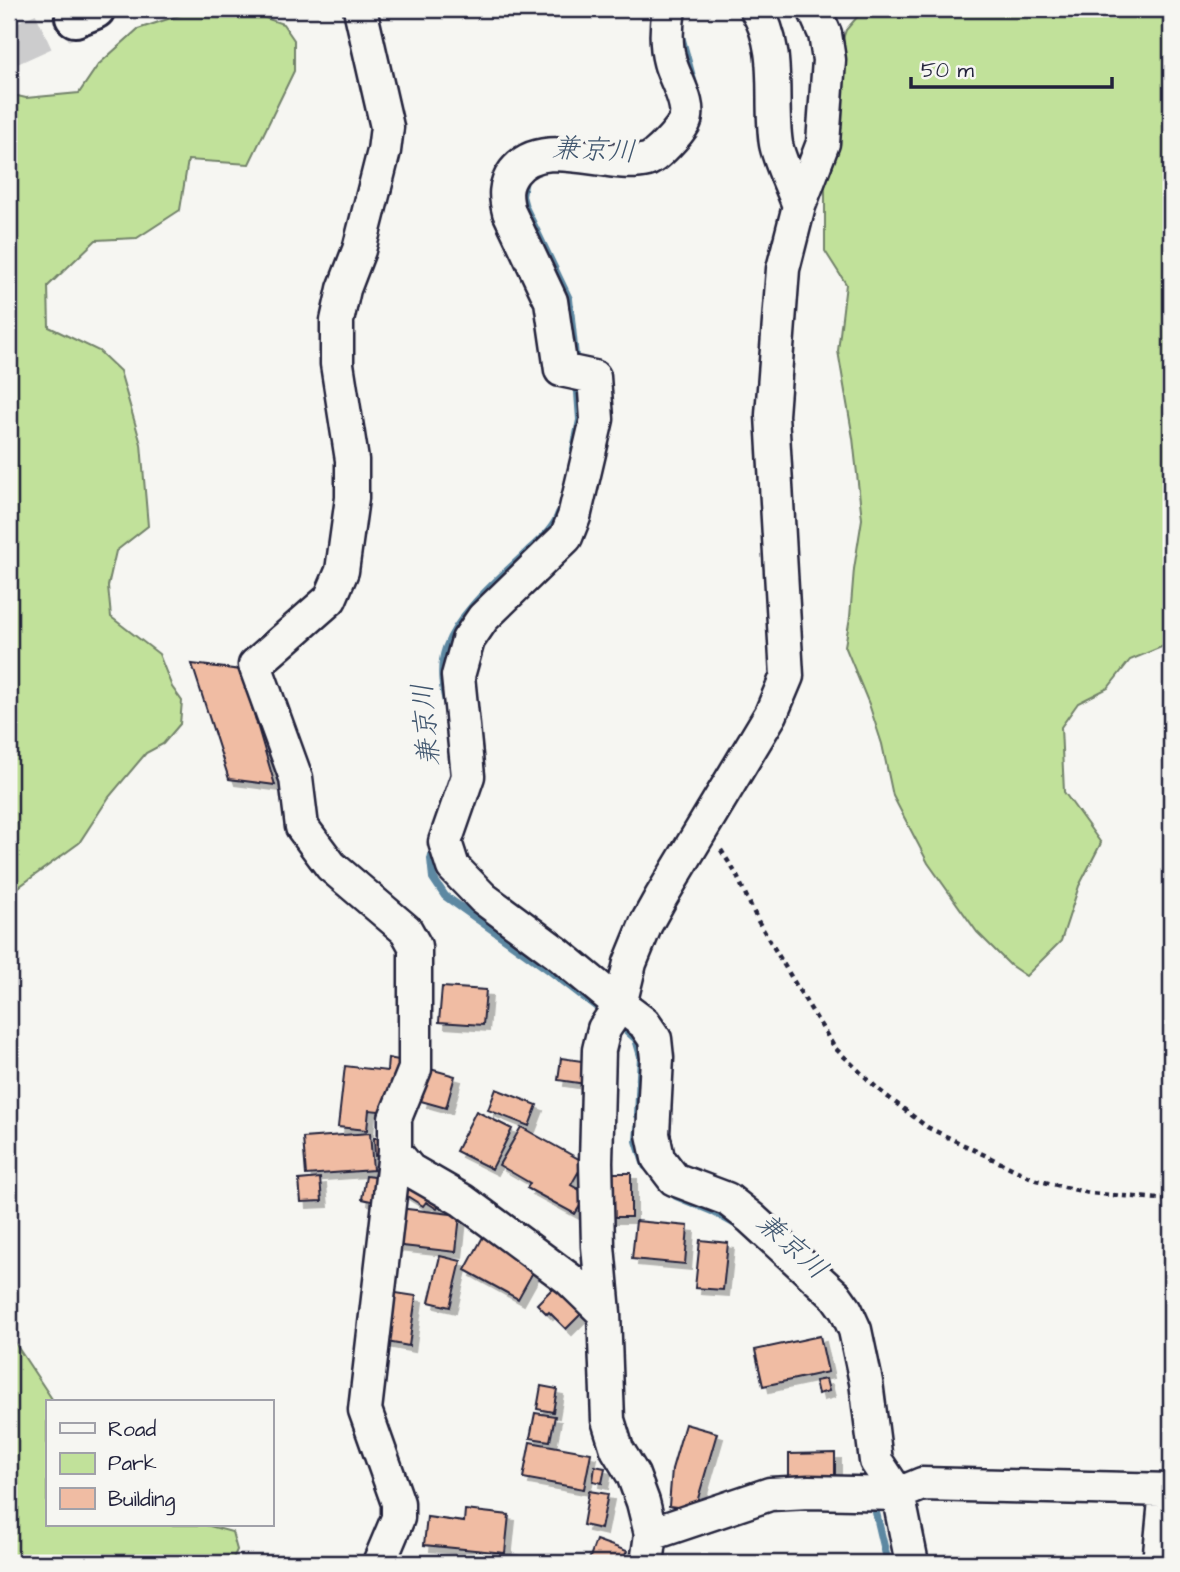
<svg xmlns="http://www.w3.org/2000/svg" width="1180" height="1572" viewBox="0 0 1180 1572" font-family="'Architects Daughter','Klee One',sans-serif">
<defs>
<filter id="shadow"><feDropShadow dx="6" dy="6" stdDeviation="0" flood-color="#0004"/></filter>
</defs>
<rect width="100%" height="100%" fill="#f6f6f2"/>
<filter id="ink" filterUnits="userSpaceOnUse"><feTurbulence type="fractalNoise" baseFrequency=".0143" numOctaves="2"/><feDisplacementMap in="SourceGraphic" scale="14" xChannelSelector="R" yChannelSelector="G"/><feConvolveMatrix kernelMatrix="1 2 1 2 8 2 1 2 1" color-interpolation-filters="sRGB"/></filter>
<g filter="url(#ink)">
<!-- green -->
<path fill="#c1e19a" stroke="#72826a" stroke-width="2" d="M198,9H240L283,24L294,40V71L249,164L188,160L180,210L137,238L96,240L48,286L49,327L99,351L120,371L141,444L148,526L116,551L108,586L111,617L159,654L172,687L182,701L180,724L163,744L146,753L109,797L79,843L9,894V94L26,98L79,93L98,65L138,29Z
M864,9H1171V643L1130,660L1108,688L1078,703L1061,727L1064,792L1101,843L1079,886L1061,941L1026,976L1010,965L977,932L928,863L893,796L882,744L869,704L845,646L850,617L854,569L862,519L853,438L838,351L846,284L825,251V178L835,62L846,30Z
M9,1334L54,1402H47V1525H206L232,1532L237,1550L231,1563H9Z"/>
<g fill="none" stroke-linecap="round" stroke-linejoin="round">
<!-- stream -->
<path stroke="#5d88a2" stroke-width="8" d="M681,36L694,84
M525,180L522,196L525,207L569,299L576,366
M574,449L580,420L577,379
M446,702C442,685 440,665 446,648C460,610 501,578 529,550C541,539 554,529 559,513
M435,843L431,859L433,878L445,896L549,970L606,1014
M617,1022L636,1039L641,1056L638,1115
M638,1128L637,1141L645,1166
M676,1196L712,1211L737,1225
M873,1500L888,1563"/>
</g>
<!-- building -->
<path fill="#f0bca3" stroke="#22223b" stroke-width="2" filter="url(#shadow)" d="M192,664L241,670L275,785L229,779Z
M442,987L486,990L483,1025L439,1022Z
M388,1058L404,1061L390,1112L369,1110L367,1130L338,1127L345,1066L387,1071Z
M561,1058L589,1062L586,1084L558,1080Z
M430,1069L455,1076L446,1108L421,1101Z
M496,1089L537,1105L529,1126L488,1110Z
M476,1111L512,1129L492,1169L456,1151Z
M521,1127L584,1162L571,1185L587,1194L575,1214L527,1188L530,1183L499,1165Z
M370,1133L373,1170L306,1175L303,1138Z
M374,1138H385L386,1155L375,1156Z
M376,1166L386,1168L380,1203L362,1199L366,1176L374,1177Z
M606,1173H631V1217H606Z
M405,1175L444,1199L437,1209L426,1202L423,1206L396,1189Z
M320,1178L322,1201L301,1202L299,1180Z
M398,1208L460,1215L456,1252L394,1245Z
M636,1221L688,1226L685,1264L632,1259Z
M484,1235L537,1265L518,1299L465,1270Z
M700,1240L728,1243L723,1290L695,1288Z
M440,1256L461,1261L450,1307L429,1302Z
M558,1283L585,1310L566,1329L549,1312L547,1314L537,1304Z
M383,1291L416,1296L409,1346L376,1340Z
M820,1336L828,1372L763,1386L755,1350Z
M826,1379L829,1391L818,1394L815,1381Z
M541,1386L557,1389L553,1412L537,1409Z
M535,1413L555,1416L550,1441L530,1438Z
M685,1424L717,1433L697,1502L685,1508L669,1506L672,1469Z
M530,1442L591,1453L584,1489L523,1478Z
M835,1453V1475L789,1476V1454Z
M595,1466L605,1468L602,1483L593,1481Z
M589,1491L608,1494L601,1529L583,1525Z
M465,1510L509,1515L505,1553L424,1545L427,1517L464,1522Z
M596,1540L627,1551L622,1563H588Z
M493,1554L519,1556L518,1563H476L477,1559L493,1560Z"/>
<g fill="none" stroke-linecap="round" stroke-linejoin="round">
<!-- highway-tunnel -->
<path stroke="#cccccd" stroke-width="38" stroke-dasharray="38 19" stroke-linecap="butt" d="M9,47L75,17"/>
<!-- street casing -->
<g stroke="#22223b" stroke-width="37">
<path id="street" d="M360,9L387,127L384,151L359,250L344,289L337,321V364L352,460V498L342,571L330,599L255,665L296,778L302,827L331,866L406,930L415,946V1069L395,1118V1152L410,1170L462,1200L569,1279L604,1313
M669,9C666,27 665,44 670,62C674,79 693,105 684,123C679,132 657,157 647,160C608,170 543,134 514,172C504,185 505,197 509,212L551,301L561,370L594,377L597,419L574,517L566,537L483,618L468,640L458,676L468,776L445,842L453,867L483,898L557,953L620,1005L644,1023L655,1039L657,1058L653,1134L658,1158L674,1179L727,1199L751,1218L836,1296L846,1310L855,1330L866,1382L876,1461L898,1494L912,1563
M756,9C782,50 769,99 776,144C779,161 793,188 799,206
M651,1534L770,1494L809,1492L898,1494L922,1484L1171,1490
M379,1563L398,1518V1503L365,1410L395,1152
M647,1563L651,1534L643,1502L633,1475L617,1449L608,1420L604,1313L598,1246L596,1162L599,1050L604,1029L620,1005L630,963L646,924L661,897L771,714L787,676L772,415L783,269L799,206L823,143L829,60L825,34L814,9
M1159,1563L1166,1490"/>
</g>
<!-- highway casing -->
<g stroke="#22223b" stroke-width="44">
<path id="highway" d="M75,17L95,9"/>
</g>
<!-- path -->
<path stroke="#22223b" stroke-width="4.5" stroke-dasharray="5 5" stroke-linecap="butt" d="M721,850L735,872L758,921L802,995L835,1048L879,1090L927,1127L1036,1180L1089,1193L1171,1200"/>
<!-- street -->
<use href="#street" stroke="#f6f6f2" stroke-width="32"/>
<!-- highway -->
<use href="#highway" stroke="#f6f6f2" stroke-width="38"/>
</g>
</g>
<g text-anchor="middle" dominant-baseline="central" stroke-width="7" stroke-linejoin="round" paint-order="stroke">
<!-- water labels -->
<g font-size="28" font-style="italic" fill="#3f556e" stroke="#f6f6f2">
<text transform="translate(594 150) rotate(3)">兼京川</text>
<text transform="translate(426 725) rotate(-95)">兼京川</text>
<text transform="translate(792 1246) rotate(42)">兼京川</text>
</g>
</g>
<!-- margin -->
<rect width="1180" height="1572" fill="none" stroke="#f6f6f2" stroke-width="35"/>
<rect x="18" y="18" width="1145" height="1537" fill="none" stroke="#22223b" stroke-width="2.5" filter="url(#ink)"/>
<!-- legend -->
<rect x="46" y="1400" width="228" height="126" fill="#f6f6f2" stroke="#a1a1a9" stroke-width="2"/>
<rect x="60" y="1423" width="35" height="10" fill="#f6f6f2" stroke="#a1a1a9" stroke-width="2"/>
<text x="108" y="1436" font-size="21" fill="#22223b">Road</text>
<rect x="60" y="1453" width="35" height="21" fill="#c1e19a" stroke="#a1a1a9" stroke-width="2"/>
<text x="108" y="1470" font-size="21" fill="#22223b">Park</text>
<rect x="60" y="1488" width="35" height="21" fill="#f0bca3" stroke="#a1a1a9" stroke-width="2"/>
<text x="108" y="1506" font-size="21" fill="#22223b">Building</text>
<!-- scale -->
<path d="M911 77v10h201v-10" fill="none" stroke="#22223b" stroke-width="3.5"/>
<text x="921" y="77" font-size="21" fill="#22223b" stroke="#f6f6f2" stroke-width="5" paint-order="stroke">50 m</text>
</svg>
